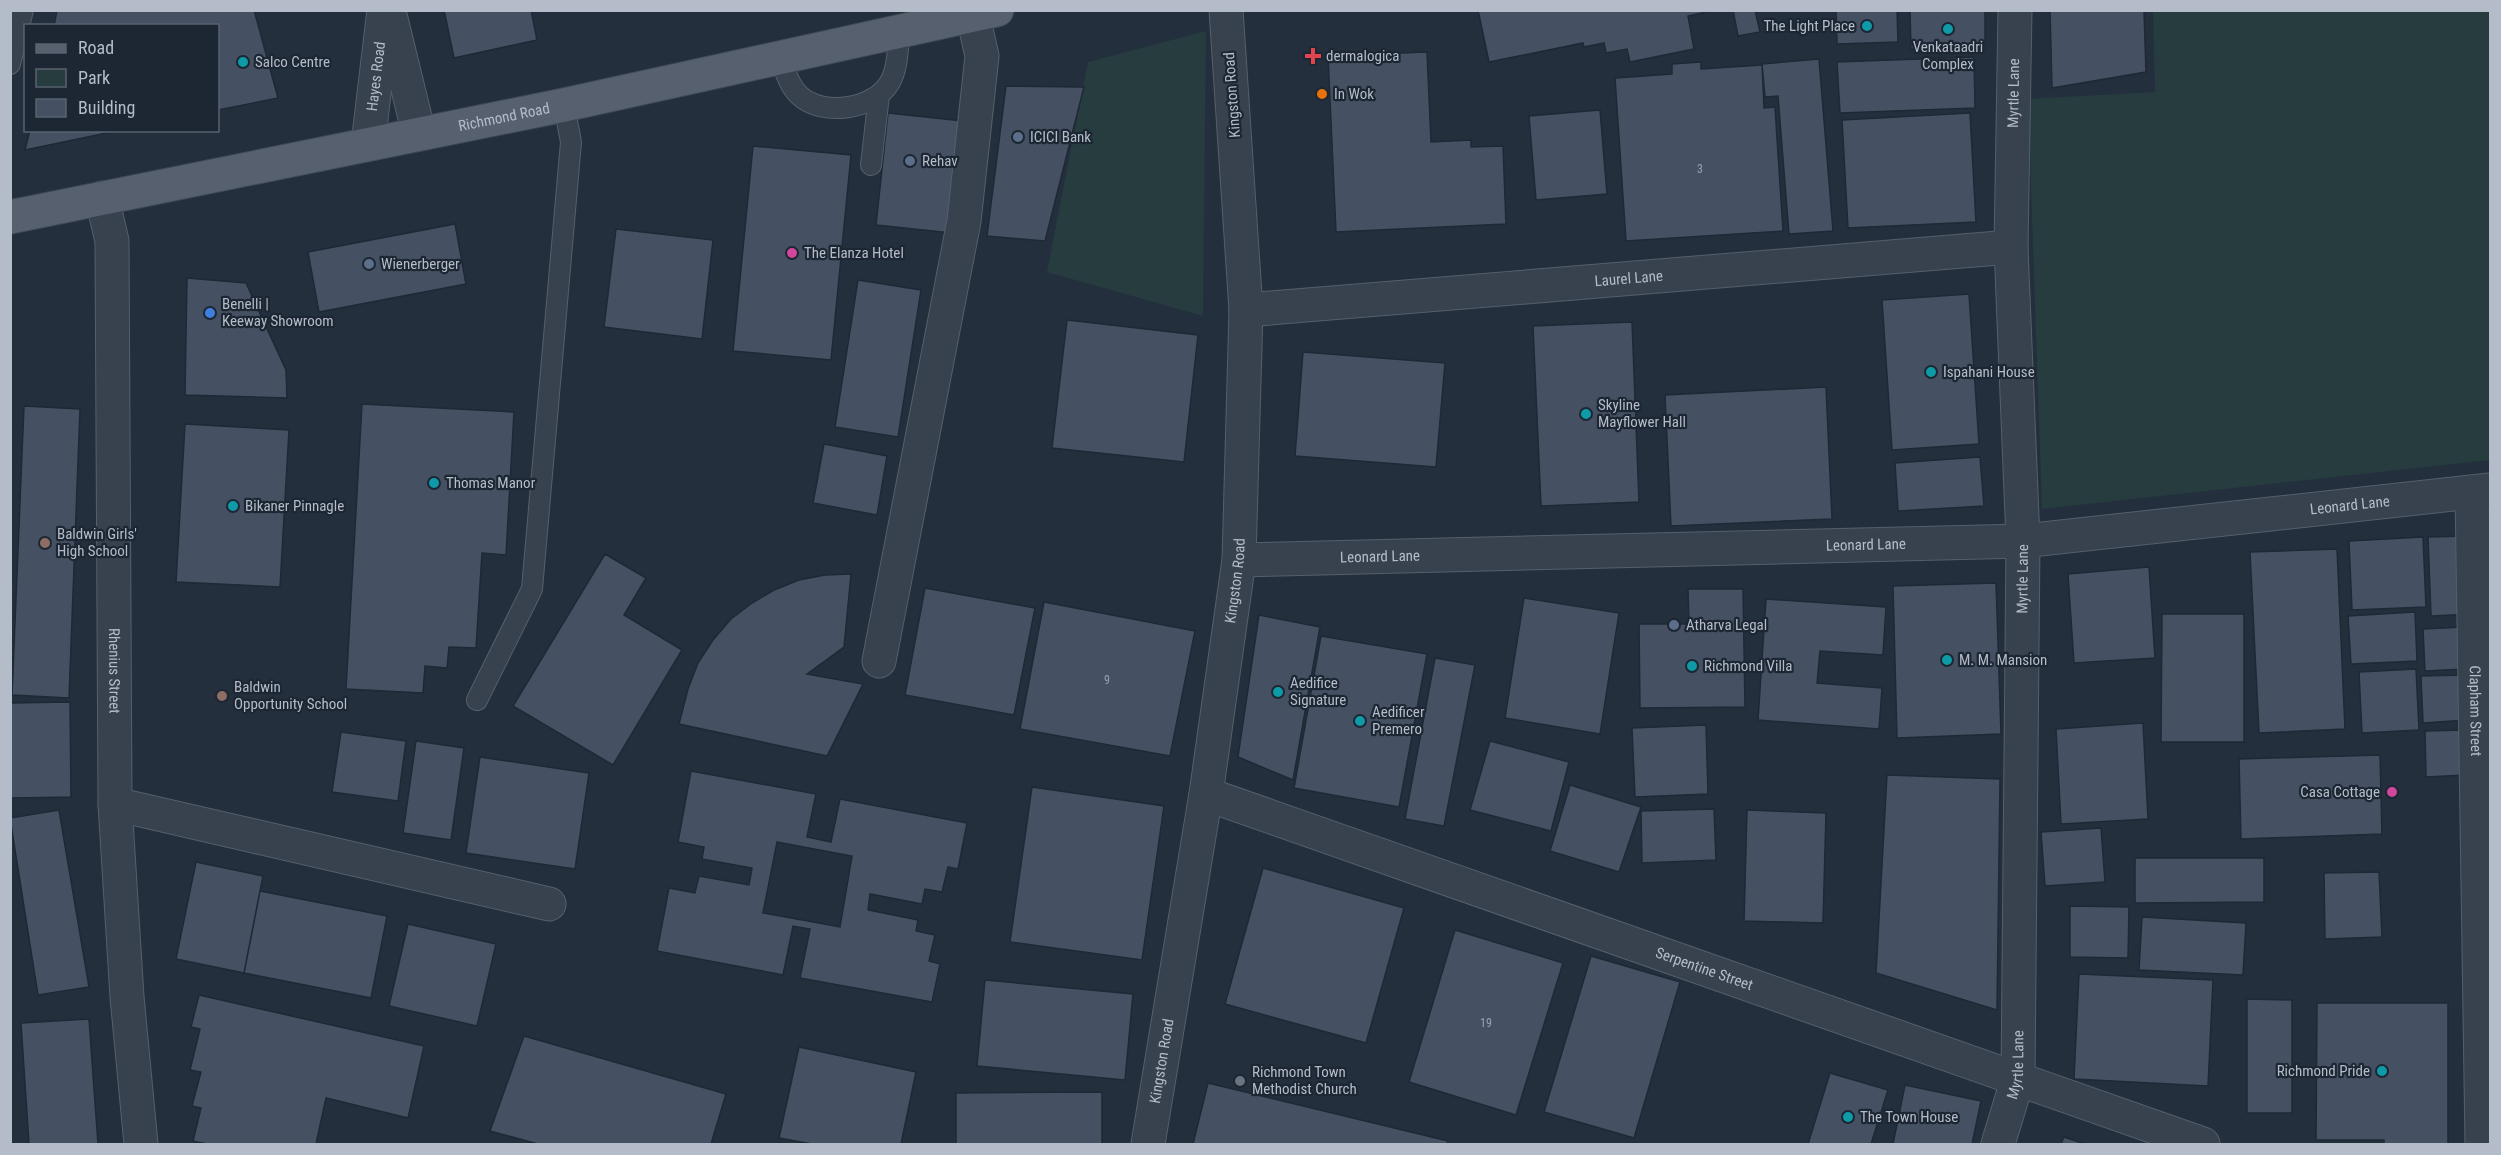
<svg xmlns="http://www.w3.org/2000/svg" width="2501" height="1155" viewBox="0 0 2501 1155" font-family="'Roboto Condensed',sans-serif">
<rect width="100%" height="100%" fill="#242f3e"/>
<!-- green -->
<path fill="#263c3f" d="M2153,11H2490V460L2042,509L2028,99L2155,92Z
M1206,31L1203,316L1047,272L1088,62Z"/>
<!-- building -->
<path fill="#455162" stroke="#1f2835" stroke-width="1.5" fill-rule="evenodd" d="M57,10H254L278,98L218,110V26H54Z
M444,10H531L537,40L454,58Z
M1478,10H1715L1688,16L1694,49L1630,62L1627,49L1606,53L1604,43L1584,47L1583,43L1489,62Z
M1733,10H1755L1760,32L1738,36Z
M1836,10H1897L1898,42L1837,44Z
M1910,10H1985V48L1911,49Z
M2050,10H2144L2146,72L2052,88Z
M1427,52L1431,142L1471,140V147L1503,146L1506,224L1336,232L1328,56Z
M1974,57L1975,108L1840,113L1837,62Z
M1819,59L1833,231L1789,234L1778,96L1765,97L1762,64Z
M1701,62V69L1762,65L1764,108L1775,107L1783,231L1626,241L1615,78L1672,74V64Z
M1006,86L1084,87L1045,241L987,236Z
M1600,110L1607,194L1536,200L1529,116Z
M888,113L963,121L952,233L876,225Z
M1970,113L1976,222L1848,228L1842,120Z
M30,130H121L25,150Z
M753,146L851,155L831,360L733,351Z
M455,224L466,284L319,312L308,252Z
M616,229L713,240L702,339L604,327Z
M187,278L246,283L286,370L287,398L185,395Z
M858,280L921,290L898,437L835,427Z
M1969,294L1979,444L1892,450L1882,300Z
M1067,320L1198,335L1184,462L1052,448Z
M1632,322L1639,502L1541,506L1533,326Z
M1303,352L1445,363L1436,467L1295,456Z
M1826,387L1832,519L1671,526L1665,395Z
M362,404L514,412L506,555L482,553L476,648L449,647L447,668L425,666L423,693L346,689Z
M24,406L80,409L69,698L12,695Z
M185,424L289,430L280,587L176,582Z
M824,444L887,456L877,515L813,503Z
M1980,457L1984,506L1898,511L1895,463Z
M2467,536L2472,614L2431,616L2428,537Z
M2423,537L2426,607L2352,610L2349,541Z
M2489,541H2490V627Z
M2337,549L2345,729L2259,733L2250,552Z
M605,554L646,578L624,615L682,650L613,765L513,706Z
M2149,567L2155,658L2074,663L2068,574Z
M851,574L844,647L807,674L863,684L827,756L679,724L688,689L698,663L713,640L731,619L752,603L774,590L799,580L825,575Z
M1996,583L2001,734L1897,738L1893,586Z
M925,588L1035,608L1014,715L905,695Z
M1688,589H1743L1745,707L1640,708L1639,624H1689Z
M1524,598L1619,613L1600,734L1505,718Z
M1766,599L1886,607L1883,655L1820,651L1817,683L1882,688L1879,729L1758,720Z
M1044,602L1195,631L1170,756L1020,729Z
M2415,612L2417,661L2351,664L2348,616Z
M2162,614H2244V742H2161Z
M1259,615L1320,627L1293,780L1238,757Z
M2464,627L2465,669L2425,671L2423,629Z
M1321,636L1427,654L1399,807L1294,788Z
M1435,658L1475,665L1444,826L1405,819Z
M2416,669L2419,730L2362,733L2359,672Z
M2464,675L2467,720L2423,723L2421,676Z
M70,702L71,797L11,798L10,703Z
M2143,723L2148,819L2061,824L2056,729Z
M1706,725L1708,794L1635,797L1632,728Z
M2464,730L2466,775L2426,777L2425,731Z
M341,732L406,741L398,801L332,792Z
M416,741L464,748L451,840L403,833Z
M1490,741L1569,762L1551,831L1470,810Z
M2380,755L2382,834L2241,839L2239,759Z
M480,757L589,773L575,869L466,853Z
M691,771L816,794L807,837L831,842L840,799L967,823L958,869L948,867L942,892L925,889L922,904L870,894L868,910L918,920L916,931L935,935L929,961L940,964L932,1002L800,978L810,929L793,926L783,975L657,951L669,888L695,893L699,876L749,885L752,868L702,859L704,847L678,842ZM777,842L852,856L840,927L763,913Z
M1887,775L2000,779L1997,1010L1876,973Z
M1570,785L1641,807L1619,872L1550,851Z
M1032,787L1164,806L1142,960L1010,942Z
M1714,809L1716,860L1642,863L1641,811Z
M59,810L89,987L38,995L10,818Z
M1747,810L1826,813L1823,923L1744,921Z
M2101,828L2105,882L2045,886L2041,832Z
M2135,858H2264V902L2135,903Z
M196,862L263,876L244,973L176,959Z
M1263,868L1404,908L1366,1043L1225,1004Z
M2379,872L2382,937L2325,939L2324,873Z
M260,891L387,916L371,998L244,973Z
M2070,906L2129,907L2128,958L2070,957Z
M2142,917L2246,923L2243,975L2139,970Z
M408,924L496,944L477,1026L389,1006Z
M1455,930L1563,963L1516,1115L1409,1082Z
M1591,956L1680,982L1634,1138L1544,1112Z
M2079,974L2213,980L2208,1086L2074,1079Z
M985,980L1133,994L1125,1080L977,1066Z
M199,995L424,1046L408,1118L326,1098L316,1144H207L193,1141L201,1108L192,1106L201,1072L190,1070L200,1029L191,1027Z
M2247,999L2292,1000V1113H2247Z
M2317,1003H2448V1144H2384V1140H2316Z
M89,1019L98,1144H29L21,1023Z
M524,1036L726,1094L711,1144H538L490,1131Z
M799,1047L916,1072L901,1144H812L779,1138Z
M1830,1073L1888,1090L1871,1144H1808Z
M1208,1083L1448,1141L1447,1144H1193Z
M1905,1085L1981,1101L1972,1144H1893Z
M1102,1092V1144H956V1093Z
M2064,1137L2085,1144H2061Z"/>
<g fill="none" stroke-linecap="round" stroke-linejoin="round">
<!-- service casing -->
<g stroke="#565f6c" stroke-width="22">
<path id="service" d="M780,58C785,70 789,86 799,95C822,117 874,110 890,82C898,68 898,47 899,32
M10,64L23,10
M871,165L879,95
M477,700L532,589L571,142L564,105"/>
</g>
<!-- minor casing -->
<g stroke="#565f6c" stroke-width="35">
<g id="minor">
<path id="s1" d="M1246,310L2011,247"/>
<path id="s2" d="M2472,492L2482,1144"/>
<path id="s3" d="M1239,560L2023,541L2490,490"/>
<path d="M879,661L964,221L982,56L973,16"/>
<path id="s4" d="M1206,794L2203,1144"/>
<path d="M115,804L549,904"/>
<path id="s5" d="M1148,1144L1206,794L1239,560L1246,310L1226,10"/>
<path id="s6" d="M1998,1144L2018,1078L2023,541L2011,247L2015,10"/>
</g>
</g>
<!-- tertiary casing -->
<g stroke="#565f6c" stroke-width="35">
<g id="tertiary">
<path d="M391,19L419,134"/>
<path id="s7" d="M368,144L384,10"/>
<path id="s8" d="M102,198L112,241L115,804L127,997L141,1144"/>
</g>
</g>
<!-- primary casing -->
<g stroke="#414a57" stroke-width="35">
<g id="primary">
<path id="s9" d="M10,217L564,105L997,10"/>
</g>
</g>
<!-- service -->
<use href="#service" stroke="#38414e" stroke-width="20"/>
<!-- minor -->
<use href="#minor" stroke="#38414e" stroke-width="33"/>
<!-- tertiary -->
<use href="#tertiary" stroke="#38414e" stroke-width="33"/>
<!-- primary -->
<use href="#primary" stroke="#56606e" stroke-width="33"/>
</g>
<!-- markers -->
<g fill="#0f9aa8" stroke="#1d2633" stroke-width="2">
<circle cx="1867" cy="26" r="6"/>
<circle cx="1948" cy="29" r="6"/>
<circle cx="243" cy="62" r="6"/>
<circle cx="1931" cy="372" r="6"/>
<circle cx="1586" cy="414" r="6"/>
<circle cx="434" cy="483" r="6"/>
<circle cx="233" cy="506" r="6"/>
<circle cx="1947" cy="660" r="6"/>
<circle cx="1692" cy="666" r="6"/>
<circle cx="1278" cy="692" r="6"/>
<circle cx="1360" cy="721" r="6"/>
<circle cx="2382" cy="1071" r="6"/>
<circle cx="1848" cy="1117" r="6"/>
</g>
<path fill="#e0444e" stroke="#1d2633" stroke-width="2" d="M1310 47h6v6h6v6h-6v6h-6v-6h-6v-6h6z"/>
<circle fill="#e8710a" stroke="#1d2633" stroke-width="2" cx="1322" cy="94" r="6"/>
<g fill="#5c6f8a" stroke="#1d2633" stroke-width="2">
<circle cx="1018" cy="137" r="6"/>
<circle cx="910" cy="161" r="6"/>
<circle cx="369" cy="264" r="6"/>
<circle cx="1674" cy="625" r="6"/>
</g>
<g fill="#d1479c" stroke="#1d2633" stroke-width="2">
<circle cx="792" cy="253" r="6"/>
<circle cx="2392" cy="792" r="6"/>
</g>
<circle fill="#3f7fe0" stroke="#1d2633" stroke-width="2" cx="210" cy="313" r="6"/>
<g fill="#8d6e63" stroke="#1d2633" stroke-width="2">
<circle cx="45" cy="543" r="6"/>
<circle cx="222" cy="696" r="6"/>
</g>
<circle fill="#6b7280" stroke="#1d2633" stroke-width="2" cx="1240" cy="1081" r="6"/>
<g text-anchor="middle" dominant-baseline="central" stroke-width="4.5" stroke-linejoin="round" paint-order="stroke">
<!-- number labels -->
<g font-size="12" fill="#98a1af">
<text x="1700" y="169">3</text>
<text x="1107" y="680">9</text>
<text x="1486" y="1023">19</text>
</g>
<!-- poi labels -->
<g font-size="15" fill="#b4bcc9" stroke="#1d2633" text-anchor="start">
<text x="1855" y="26" text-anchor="end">The Light Place</text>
<text x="1948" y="47" text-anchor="middle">Venkataadri<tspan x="1948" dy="17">Complex</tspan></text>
<text x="1326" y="56">dermalogica</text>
<text x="255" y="62">Salco Centre</text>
<text x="1334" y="94">In Wok</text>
<text x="1030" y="137">ICICI Bank</text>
<text x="922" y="161">Rehav</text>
<text x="804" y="253">The Elanza Hotel</text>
<text x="381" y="264">Wienerberger</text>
<text x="222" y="304">Benelli |<tspan x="222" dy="17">Keeway Showroom</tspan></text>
<text x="1943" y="372">Ispahani House</text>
<text x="1598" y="405">Skyline<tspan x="1598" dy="17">Mayflower Hall</tspan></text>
<text x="446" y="483">Thomas Manor</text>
<text x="245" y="506">Bikaner Pinnagle</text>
<text x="57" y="534">Baldwin Girls'<tspan x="57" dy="17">High School</tspan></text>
<text x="1686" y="625">Atharva Legal</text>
<text x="1959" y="660">M. M. Mansion</text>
<text x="1704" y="666">Richmond Villa</text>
<text x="1290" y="683">Aedifice<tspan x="1290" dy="17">Signature</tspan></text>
<text x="234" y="687">Baldwin<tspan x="234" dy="17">Opportunity School</tspan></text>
<text x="1372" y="712">Aedificer<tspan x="1372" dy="17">Premero</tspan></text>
<text x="2380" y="792" text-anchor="end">Casa Cottage</text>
<text x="2370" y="1071" text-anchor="end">Richmond Pride</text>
<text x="1252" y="1072">Richmond Town<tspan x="1252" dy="17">Methodist Church</tspan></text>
<text x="1860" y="1117">The Town House</text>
</g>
<!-- street labels -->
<g font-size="15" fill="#b4bcc9" stroke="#1d2633">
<text stroke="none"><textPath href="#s7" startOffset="68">Hayes Road</textPath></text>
<text stroke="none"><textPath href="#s6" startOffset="1054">Myrtle Lane</textPath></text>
<text transform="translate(1232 95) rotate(-94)">Kingston Road</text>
<text stroke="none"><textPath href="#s9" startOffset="504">Richmond Road</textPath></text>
<text stroke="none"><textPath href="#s1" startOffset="384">Laurel Lane</textPath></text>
<text stroke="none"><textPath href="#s3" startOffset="1113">Leonard Lane</textPath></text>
<text stroke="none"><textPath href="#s3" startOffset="627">Leonard Lane</textPath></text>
<text stroke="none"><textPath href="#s3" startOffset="141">Leonard Lane</textPath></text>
<text stroke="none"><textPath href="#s6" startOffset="568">Myrtle Lane</textPath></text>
<text stroke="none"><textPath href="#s5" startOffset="570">Kingston Road</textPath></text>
<text stroke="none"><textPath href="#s8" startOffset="474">Rhenius Street</textPath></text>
<text stroke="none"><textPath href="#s2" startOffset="219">Clapham Street</textPath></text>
<text stroke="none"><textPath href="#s4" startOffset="528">Serpentine Street</textPath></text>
<text stroke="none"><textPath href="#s5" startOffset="84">Kingston Road</textPath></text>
<text stroke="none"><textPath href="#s6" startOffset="82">Myrtle Lane</textPath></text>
</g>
</g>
<!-- border -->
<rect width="2501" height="1155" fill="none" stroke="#b4bcc9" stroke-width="24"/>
<!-- legend -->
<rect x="24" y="24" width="195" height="108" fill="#1d2633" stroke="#59626f" stroke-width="1.5"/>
<rect x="36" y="44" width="30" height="9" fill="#56606e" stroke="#59626f" stroke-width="1.5"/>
<text x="78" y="54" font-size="18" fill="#b4bcc9">Road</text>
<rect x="36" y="69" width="30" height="18" fill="#263c3f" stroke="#59626f" stroke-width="1.5"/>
<text x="78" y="84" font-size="18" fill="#b4bcc9">Park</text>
<rect x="36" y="99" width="30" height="18" fill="#455162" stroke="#59626f" stroke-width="1.5"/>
<text x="78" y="114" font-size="18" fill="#b4bcc9">Building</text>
</svg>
